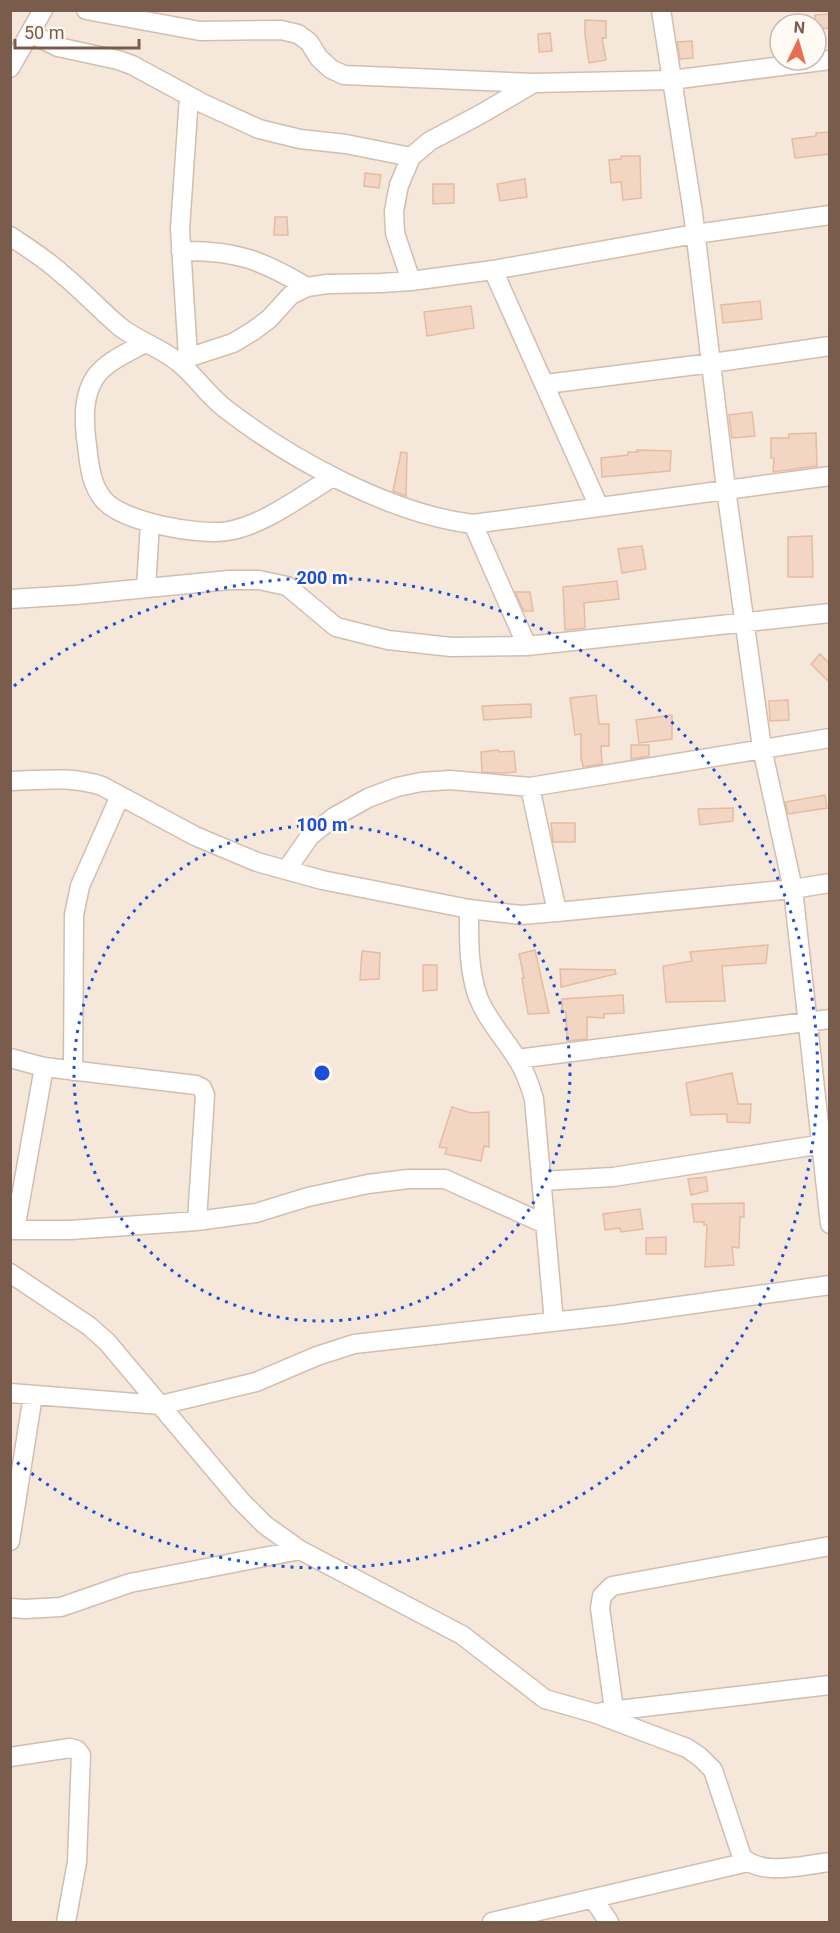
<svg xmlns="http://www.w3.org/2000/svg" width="840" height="1933" viewBox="0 0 840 1933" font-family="Roboto,sans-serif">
<rect width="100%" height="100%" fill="#fdf6ec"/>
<!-- residential -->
<path fill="#f5e8da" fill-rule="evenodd" d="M11,11H829V1922H11ZM780,24H816V60H780Z"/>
<!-- building -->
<path fill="#f3d5c3" stroke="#e6bba3" stroke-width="1.5" d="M830,14V28L816,29L815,15Z
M585,20L606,21V38H602L606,60L589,63L585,35Z
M550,33L552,51L539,52L538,34Z
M692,41L693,58L680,59L677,42Z
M830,132V154L795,158L792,139L816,136V133Z
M621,156H640L641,198L623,200L621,182L611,183L609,160L621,159Z
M365,173L381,175L379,188L364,186Z
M525,179L527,197L500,201L497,184Z
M433,184H454V203L433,204Z
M275,217H287L288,235H274Z
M760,301L762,319L723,323L721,305Z
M471,306L474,328L427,336L424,312Z
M752,412L755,436L732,438L729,415Z
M816,433L817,466L773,472L774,458H771V438H789V434Z
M637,450L671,451L670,471L602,477L601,458L628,455V452H638Z
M401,452L407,453L406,496L393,491Z
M812,536L813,577H788V537Z
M642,546L646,569L622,573L618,549Z
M617,581L619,599L584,603L585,628L565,630L563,587Z
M515,592H530L533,611H524Z
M820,654L830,664V683L811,664Z
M596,695L599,724H609V746H601L602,764L583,767L582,760H581V734L575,735L570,698Z
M788,700L789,720L770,721L769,701Z
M531,704V717L484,720L482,706Z
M672,715V739L639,743L636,720Z
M631,745H649V756L631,759Z
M498,750L499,752L514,751L516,772L502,773L482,772L481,752Z
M825,795L827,808L788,814L785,802Z
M733,808V821L700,825L698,809Z
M551,823H575V842H553Z
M768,945L766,963L722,966L725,1001L666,1002L663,966L692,961L690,952Z
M535,950L549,1013L528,1014L522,978H524L519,954Z
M362,951L380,953L379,979L360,980Z
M423,965H437V990L423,991Z
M560,969L615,970L616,974L561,987Z
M623,995L624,1013L604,1014V1018L587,1017V1039L567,1041L566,1012H562V999Z
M732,1073L738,1104H751L750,1123L727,1122V1114L691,1115L686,1083Z
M452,1107L471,1113L489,1112V1147L484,1146L481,1161L445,1154L447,1148L439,1147Z
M706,1177L708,1191L691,1195L688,1179Z
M744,1203V1217H740L739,1248L732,1247L734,1265L705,1267L707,1225H704V1222H694L692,1204Z
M640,1209L643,1229L621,1232L620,1228L605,1230L603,1214Z
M666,1237V1254H646V1238Z"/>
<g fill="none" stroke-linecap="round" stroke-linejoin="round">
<!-- minor casing -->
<g stroke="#d1beb0" stroke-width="21">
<path id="minor" d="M86,10L200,31L281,30L298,34L309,42L319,58L331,69L344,75L534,83L671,80L830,60
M661,10L693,213L726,489L762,748L793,889L830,1224
M30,33L58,47L118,60L132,65L204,104L259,129L300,139L346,144L411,157
M10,68L43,10
M10,236C28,248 46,259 62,274C82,290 100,310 119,326C137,341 160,347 178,362C196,376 208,396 227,410C292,460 391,514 473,524L830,476
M181,251C236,250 261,260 307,287
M493,270L599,507
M411,281L395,233L394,211L399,185L411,157L430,141L481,114L534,83
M145,343C129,352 107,361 96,376C83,395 84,417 86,438C89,458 89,482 103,499C121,522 200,536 228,531C264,525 303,495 333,477
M188,357L180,229L189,96
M178,361L233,343L253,331L269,319L291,295L307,287L327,284L381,283L411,281L493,270L695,234L830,215
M546,384L712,363L830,346
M473,524L527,646
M146,588L150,523
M10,599L76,595L229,580H259L287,586L336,627L388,640L451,647L527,646L830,613
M10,781C42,780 72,776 102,786L195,836L257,862L322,880L469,909L521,915L557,912L793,889L830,883
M530,787L557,912
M287,869L310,836L334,817L368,798L397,787L421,782L450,780L530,787L830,738
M469,909C469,938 468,969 478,997C487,1020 505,1039 518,1060C525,1072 530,1085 534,1099L554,1322
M10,1058L44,1067L196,1085L202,1088L205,1095L197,1221
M517,1059L830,1019
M73,1071L74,915L80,886L120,796
M541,1181L613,1177L830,1143
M10,1230H70L197,1221L256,1213L308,1197L368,1184L408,1179H445L545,1224
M15,1230L44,1067
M10,1273L89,1326L107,1342L241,1501L265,1525L300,1550L462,1635L545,1699L594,1713L687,1748L700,1757L713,1770L742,1857C763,1877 803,1865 830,1862
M10,1393L161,1405L256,1382L317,1356L354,1344L615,1315L830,1285
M10,1541L33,1395
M10,1608L25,1609L61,1607L130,1583L300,1550
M614,1710L600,1608L602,1596L612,1586L830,1546
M602,1712L830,1685
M10,1757L70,1748L77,1750L81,1755L77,1862L66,1922
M593,1899L609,1922
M492,1922L748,1862"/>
</g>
<!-- minor -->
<use href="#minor" stroke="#fff" stroke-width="18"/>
</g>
<!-- distance rings -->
<g fill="none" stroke="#1d4ed8" stroke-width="3" stroke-dasharray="3 6">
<circle cx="322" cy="1073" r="248"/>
<path d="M14 686A495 495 0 1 1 14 1460"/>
</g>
<circle cx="322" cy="1073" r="9" fill="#1d4ed8" stroke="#fffaf3" stroke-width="3"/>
<g font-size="18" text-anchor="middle" font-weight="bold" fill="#1d4ed8" stroke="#fffaf3" stroke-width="5" stroke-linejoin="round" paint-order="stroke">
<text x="322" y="584">200 m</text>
<text x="322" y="831">100 m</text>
</g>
<!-- border -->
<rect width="840" height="1933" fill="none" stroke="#7a5c4d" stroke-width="24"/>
<!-- north arrow -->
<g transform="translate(798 42) rotate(5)"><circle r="28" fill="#fffaf3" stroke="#cabbb1" stroke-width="1.5"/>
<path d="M0-4.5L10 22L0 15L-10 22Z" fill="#e76f51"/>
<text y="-9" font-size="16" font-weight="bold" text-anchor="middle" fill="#7a5c4d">N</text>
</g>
<!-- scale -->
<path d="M15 39v9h124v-9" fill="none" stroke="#7a5c4d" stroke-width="3"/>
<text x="24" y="39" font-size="18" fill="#7a5c4d" stroke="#fffaf3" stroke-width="4.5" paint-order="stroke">50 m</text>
</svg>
